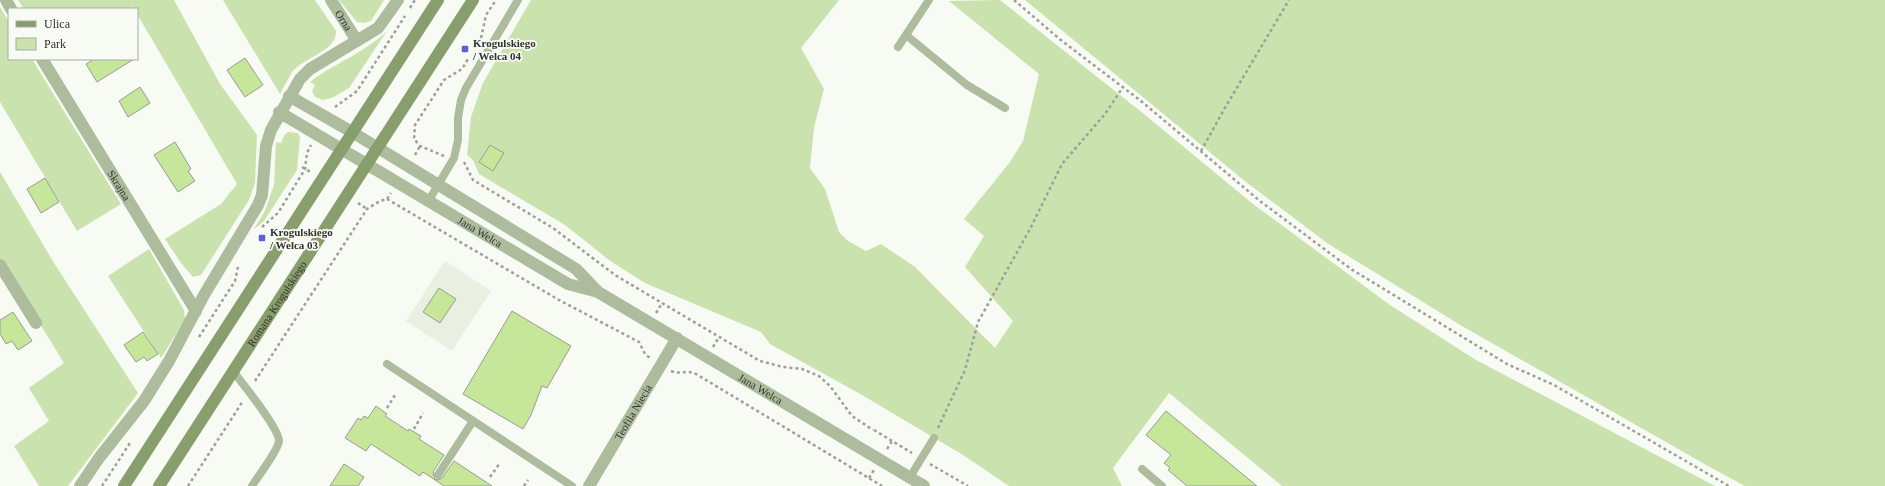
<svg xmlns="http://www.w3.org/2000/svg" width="1885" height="486" viewBox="0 0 1885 486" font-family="'Times New Roman',serif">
<rect width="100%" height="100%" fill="#f7fbf4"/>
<!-- built -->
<path fill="#e9f0e2" d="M445,261L491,291L452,351L406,321Z"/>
<!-- green -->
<path fill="#cae2ad" d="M18,0H174L220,84L257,135L255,183L249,200L201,275L193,277L181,263L165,239L221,204L237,184L137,14V9L132,7L129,9H24Z
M223,0H315L336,31C337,51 304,57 292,72C288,79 284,87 280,94Z
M339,0H384L371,21L364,23L357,22Z
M531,0H839L801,48L824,89L814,127L810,168L825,189L839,232L848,241L866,251L881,244L915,267L995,348L1013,321L965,267L984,236L964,219L1010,162L1023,141L1039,74L949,1L1000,0L1144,114L1253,204L1390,305L1476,360L1715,486H1282L1169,393L1113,468L1122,486H1009L963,455L862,395L770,344L761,332L645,283L609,260L565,225L479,174L473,160L467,155L471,117L483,83Z
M1025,0H1885V486H1745L1708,466L1462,326L1327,243L1246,182Z
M0,7L9,22V59H32L121,204L77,231L0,102Z
M387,31L349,88L334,97L323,100L315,97L312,91L315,85L310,82C335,63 364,53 387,31Z
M288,132L298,133L300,137L297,170L264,221L253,230L265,211L274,185L276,142L281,143L285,134Z
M0,172L54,263L138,393L68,486H39L14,446L49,421L29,388L64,363L3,264L0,266Z
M149,249L184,310L185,320L161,358L108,276Z"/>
<!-- building -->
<path fill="#c6e79a" stroke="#999c95" d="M245,58L263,85L245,97L227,70Z
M94,59H134L97,82L86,64Z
M140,87L150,103L128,117L119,101Z
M175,142L191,169L188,171L195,181L178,192L154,155Z
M490,145L504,153L493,171L479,162Z
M45,178L59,202L41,213L27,189Z
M439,288L456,299L440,323L423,312Z
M512,311L571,346L547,388L542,386L531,415L523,429L463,394Z
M13,312L32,341L18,350L12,341L6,344L0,334V320Z
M143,332L158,354L147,361L144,357L136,362L124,345Z
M376,406L387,414L385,416L408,431L409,429L421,436L419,439L444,455L433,472L435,479L438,480L442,478L454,461L492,486H444L423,472L420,476L371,444L366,451L345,438L358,418L361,420L364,416L368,418Z
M1166,411L1234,467L1257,486H1187L1168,470L1170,468L1164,463L1171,455L1146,435Z
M344,464L364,477L358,486H330Z"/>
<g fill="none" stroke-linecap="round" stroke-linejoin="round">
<!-- path -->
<path stroke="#9d9f9a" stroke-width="2.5" stroke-dasharray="3 3" stroke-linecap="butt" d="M1014,0L1062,41L1141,101L1260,201L1351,269L1507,364L1554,385L1729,486
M410,8L415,0
M481,38L486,15L496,0
M335,107L357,91L405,16
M1201,151L1226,106L1289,0
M415,155L420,146
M444,156L420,146L414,139L415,125L444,80L462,69L468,59
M464,162L473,180L553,228L615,275L662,303L760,361L783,367L802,369L819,376L830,386L852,416L873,430
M302,167L312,173
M387,199L559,300L639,342L645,354L650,358
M358,203L367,209
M262,227L278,213L305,169L307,153L311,145
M656,313L662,303
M199,337L235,281L238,267
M713,347L719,337
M671,371C681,375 686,369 696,374L882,486
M255,381L367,209L380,201L387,199L391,193
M387,408L395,395
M938,428L965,370L978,322L1030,229L1062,164L1105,114L1123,87
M414,429L423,413
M874,430L912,453
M887,449L892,441
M930,464L968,486
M490,477L500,463
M869,478L874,470
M102,486L130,443
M188,486L243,401
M524,486L528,480"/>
<!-- service -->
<path stroke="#adbc9c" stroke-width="8" d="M906,35L967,85L1005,108
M898,47L929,0
M429,200L454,158L458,140V118L461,100L466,88L518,0
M387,364L572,486
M233,371C242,383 279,428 279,441C278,451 258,476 252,486
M1142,469L1162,486
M438,475L473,421
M910,477L934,438"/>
<!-- minor -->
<g stroke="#adbc9c" stroke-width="12">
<path d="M6,0L11,9"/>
<path id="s1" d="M331,0L357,41"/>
<path id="s2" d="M42,59L196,311"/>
<path id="s3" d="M289,96L352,132L576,269L598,292L924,486"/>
<path id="s4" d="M279,112L568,284L598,292"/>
<path d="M0,265L36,323"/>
<path d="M80,486L99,458L144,401L169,361L204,295L258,205L262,195L266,146L271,130L300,79L310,69L378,28L398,0"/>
<path id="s5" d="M589,486L677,338"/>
</g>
<!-- secondary -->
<g stroke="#899e6d" stroke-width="12">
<path d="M124,486L438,0"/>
<path id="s6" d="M159,486L473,0"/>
</g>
</g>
<!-- markers -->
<g fill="#5c5fd7" stroke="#f7fbf4" stroke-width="1.5">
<rect x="461" y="45" width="8" height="8" rx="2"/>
<rect x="258" y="234" width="8" height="8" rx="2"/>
</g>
<g text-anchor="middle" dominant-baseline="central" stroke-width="3.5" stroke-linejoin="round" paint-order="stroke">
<!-- street labels -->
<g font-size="11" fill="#31322f" stroke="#f7fbf4">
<text stroke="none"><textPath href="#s1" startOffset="24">Orna</textPath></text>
<text stroke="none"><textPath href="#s2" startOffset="148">Skrajna</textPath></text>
<text stroke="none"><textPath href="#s4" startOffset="234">Jana Welca</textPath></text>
<text stroke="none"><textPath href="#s6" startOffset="217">Romana Krogulskiego</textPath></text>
<text stroke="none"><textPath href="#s3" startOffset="556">Jana Welca</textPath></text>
<text stroke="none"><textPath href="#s5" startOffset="86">Teofila Niecia</textPath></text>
</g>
<!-- poi labels -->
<g font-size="11" font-weight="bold" fill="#31322f" stroke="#f7fbf4" text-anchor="start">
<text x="473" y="43">Krogulskiego<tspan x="473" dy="13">/ Welca 04</tspan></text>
<text x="270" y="232">Krogulskiego<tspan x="270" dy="13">/ Welca 03</tspan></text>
</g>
</g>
<!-- legend -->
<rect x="8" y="8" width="130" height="52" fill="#f7fbf4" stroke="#a8aba5"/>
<rect x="16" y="21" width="20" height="6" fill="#899e6d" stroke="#a8aba5"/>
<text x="44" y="28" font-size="12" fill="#31322f">Ulica</text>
<rect x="16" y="38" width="20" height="12" fill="#cae2ad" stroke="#a8aba5"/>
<text x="44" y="48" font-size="12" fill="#31322f">Park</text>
</svg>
